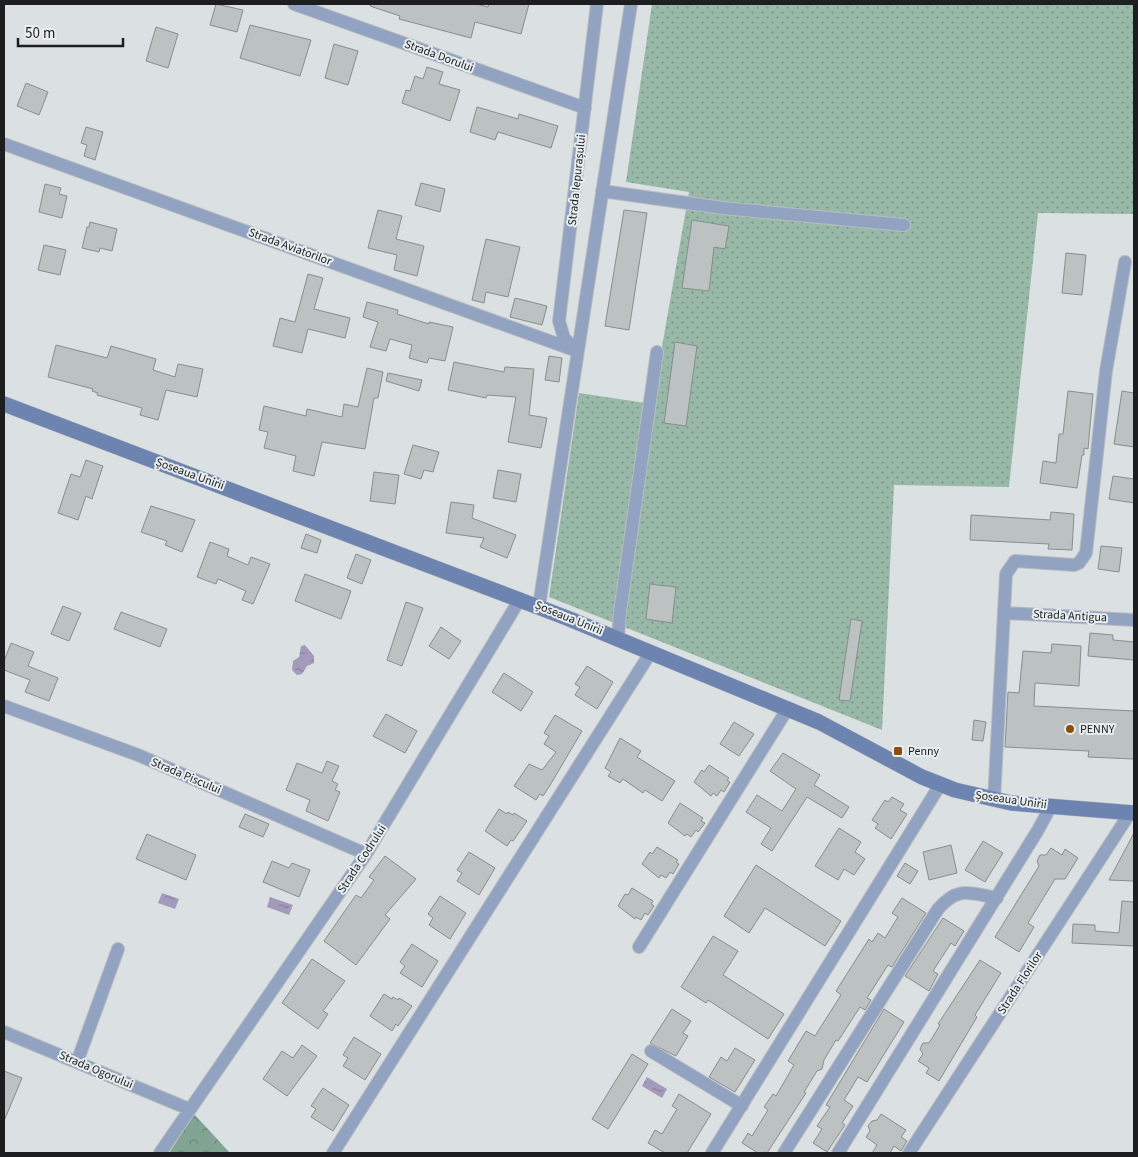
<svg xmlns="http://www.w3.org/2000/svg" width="1138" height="1157" viewBox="0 0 1138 1157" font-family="'Source Sans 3',sans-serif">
<defs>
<pattern id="grass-dots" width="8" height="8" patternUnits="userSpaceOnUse" patternTransform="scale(1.25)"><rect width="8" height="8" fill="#99b9a8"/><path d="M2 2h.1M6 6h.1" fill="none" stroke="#7c9688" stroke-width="1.8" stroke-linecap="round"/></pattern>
<pattern id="forest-crowns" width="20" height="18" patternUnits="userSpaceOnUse" patternTransform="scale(1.25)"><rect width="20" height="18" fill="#81a592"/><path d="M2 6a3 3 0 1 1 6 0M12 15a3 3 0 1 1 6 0" fill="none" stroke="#698677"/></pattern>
<pattern id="water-ripples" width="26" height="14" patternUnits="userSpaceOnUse" patternTransform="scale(1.25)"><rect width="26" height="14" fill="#a49bbc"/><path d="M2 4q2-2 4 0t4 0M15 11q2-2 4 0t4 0" fill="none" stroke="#857e98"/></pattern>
</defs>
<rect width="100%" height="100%" fill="#dbe0e3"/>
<!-- grass -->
<path fill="url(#grass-dots)" d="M652,4H1134V214L1038,213L1009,487L894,485L882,730L549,597L579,393L652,404L689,192L626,182Z"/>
<!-- forest -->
<path fill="url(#forest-crowns)" d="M194,1114L230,1153H169Z"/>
<!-- water -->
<path fill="url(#water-ripples)" d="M305,645L314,656V663L307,666L302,674L297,675L292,670L293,661L299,657L301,646Z
M162,893L179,899L175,909L158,903Z
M270,897L293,905L289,915L267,907Z
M647,1077L667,1089L662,1098L642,1086Z"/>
<!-- building -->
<path fill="#bcc2c2" stroke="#888d8d" d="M216,4L243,10L237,32L210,25Z
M371,4H476L488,7L489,4H529L521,34L475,22L471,38L399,19L400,16L370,6Z
M250,25L311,40L300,76L240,58Z
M156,27L178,34L168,68L146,61Z
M334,44L358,51L348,85L325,78Z
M427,67L443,72L439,84L460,90L450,121L402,103L406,90L410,91L415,76L423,79Z
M26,83L48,92L39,115L17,106Z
M477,107L518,119L519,114L558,126L551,148L498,132L495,140L470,132Z
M86,127L103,132L95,160L84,156L87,145L81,143Z
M421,183L445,189L440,212L415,205Z
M45,184L61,188L59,194L67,196L62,218L39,212Z
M378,210L402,216L396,239L424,246L417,276L394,270L397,255L368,248Z
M624,210L647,213L629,330L605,326Z
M692,220L729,226L725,249L714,247L709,291L682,288Z
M90,222L117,229L112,251L100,248L99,252L82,248L87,227H89Z
M486,239L520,247L508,297L486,292L484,303L472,300Z
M44,245L66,250L60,275L38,270Z
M1066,253L1086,255L1082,295L1062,293Z
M308,274L323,278L314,309L350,318L345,338L308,329L302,353L273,346L280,318L295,322Z
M515,298L547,306L542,325L510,317Z
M367,302L398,310L397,314L429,324V322L453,327L445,361L429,358L427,363L409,358L412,345L390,339L386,351L370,347L378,322L363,317Z
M675,342L697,346L686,426L664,423Z
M56,345L107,358L111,346L156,359L153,370L175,377L178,364L203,369L197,397L166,390L158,420L140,415L142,408L97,395L98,393L92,391L93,389L48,377Z
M549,356L562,358L559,382L545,380Z
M454,362L504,372L505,367L534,369L529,415L547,418L541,448L508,442L516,397L487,395L486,398L448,390Z
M367,368L383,372L378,398H374L365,449L322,442L314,476L293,471L296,456L264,448L268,432L259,430L264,406L306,416L307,409L342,417L344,404L358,407Z
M388,373L422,380L419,391L386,381Z
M1068,391L1093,394L1088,449L1084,448V455H1082L1077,488L1040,483L1043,461L1056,463L1059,434H1063Z
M1122,391L1134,393V447L1114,444Z
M413,445L439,452L433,472L424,470L421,479L404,474Z
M86,460L103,466L92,499L86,496L78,520L58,513L71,474L80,477Z
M498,470L521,474L516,502L493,498Z
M374,472L399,475L395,504L370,501Z
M1113,476L1134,479V503L1109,499Z
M451,502L474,505L472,518L516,535L507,558L480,547L484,538L446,533Z
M151,506L195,520L182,552L165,545L167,541L141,532Z
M1051,512L1074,514L1072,550L1048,549L1049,544L970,540L971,515L1050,520Z
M306,534L321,540L317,553L301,548Z
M210,542L229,549L227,556L248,565L251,557L270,564L253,604L242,600L246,591L218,579L216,584L197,577Z
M1101,546L1122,548L1119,572L1098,569Z
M356,554L371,560L362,584L347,578Z
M305,574L351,591L341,619L295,601Z
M650,584L676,587L672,623L646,619Z
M406,602L423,608L402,666L387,660Z
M63,606L81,613L69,641L51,634Z
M121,612L167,629L160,647L114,629Z
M851,619L862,621L850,701L839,700Z
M441,627L461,641L449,659L429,646Z
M1090,633L1113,635V640L1134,642V660L1088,656Z
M11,643L34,652L28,666L58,678L49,701L25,692L30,680L4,670V661Z
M1052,644L1081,646L1079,686L1035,683L1034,706L1134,711V759L1088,757L1089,751L1005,747L1008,692L1019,693L1023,651L1051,653Z
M587,666L613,682L597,709L575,695L580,687L575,684Z
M504,673L533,692L521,711L492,692Z
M386,714L417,731L405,753L373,736Z
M555,715L582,731L549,787L543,796L540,794L536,800L514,786L529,764L542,770L556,752L544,744L549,736L544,733Z
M974,720L986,722L983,741L972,740Z
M734,722L754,734L739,756L720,744Z
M620,738L641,751L637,757L675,781L662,801L645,790L643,793L623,779L620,783L608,776L611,772L605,768Z
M783,753L820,775L814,785L849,807L842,818L807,797L772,851L761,844L771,828L746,812L757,795L782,811L796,789L770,771Z
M327,761L339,766L332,781L338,784L335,790L340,792L328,821L306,811L310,800L286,790L297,763L322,773Z
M709,765L729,778L727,780L730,782L724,792L721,790L717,796L713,793L711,796L694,782L702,770L704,772Z
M892,797L904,804L900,810L907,814L891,839L875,828L878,824L872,820L885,800L888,802Z
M680,803L703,818L701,821L705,823L698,832L696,830L691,837L687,834L685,836L668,823Z
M499,809L507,814L508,812L513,815L514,813L527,821L513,841L511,840L507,846L485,831Z
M245,814L269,824L263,837L239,827Z
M839,828L861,842L855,852L865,859L854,875L844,869L838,880L815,866Z
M1134,833V881L1109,880Z
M147,834L196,855L186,880L136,859Z
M983,841L1003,853L985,882L965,870Z
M951,845L957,873L929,880L923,852Z
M657,847L678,860L676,862L679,864L673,874L670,872L666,878L661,875L659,878L642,864L650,852L652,854Z
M1051,848L1062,855L1065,849L1078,858L1065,879H1055L1028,923L1034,927L1019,952L995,937L1039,866L1037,861L1040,855H1046Z
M469,852L495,868L479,895L457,881L462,873L457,870Z
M385,856L416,879L385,915L390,919L356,965L324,941L356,895L361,898L374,880L369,877Z
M272,861L289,868L292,863L310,870L299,897L263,882Z
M905,863L918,871L910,884L897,876Z
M756,865L841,921L825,946L765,908L749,933L724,916Z
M632,888L653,901L651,904L654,906L648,915L645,913L641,920L636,917L635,919L618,906L625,894L628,895Z
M440,896L466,913L450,939L429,925L433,918L428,914Z
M902,898L926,913L892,967L888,965L867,998L871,1000L865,1010L860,1007L838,1041L836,1040L824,1060L822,1069L817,1071L804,1092L806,1093L767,1153H758L742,1143L748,1133L752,1136L768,1110L764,1107L773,1094L776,1096L794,1065L788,1061L806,1031L815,1036L841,995L836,991L869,939L872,942L878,933L885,938L898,917L892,913Z
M1122,901L1134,902V946L1072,943L1073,924L1095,925V931L1119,933Z
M943,918L964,931L955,946L951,943L933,971L938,974L929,991L905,976Z
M713,936L738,951L723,975L784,1014L768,1039L708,1000L706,1003L681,987Z
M412,944L438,961L422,987L400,973L405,966L400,962Z
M312,959L345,981L323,1011L328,1014L318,1029L282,1003Z
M980,960L1001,973L975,1015L977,1017L939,1081L926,1073L929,1068L918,1061L923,1054L920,1049L923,1043H929L940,1025L938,1024Z
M384,994L392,999L393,997L398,1000L399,998L412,1006L398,1026L396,1024L392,1031L370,1016Z
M672,1009L691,1021L683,1033L688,1036L676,1056L650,1043Z
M884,1009L904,1022L867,1082L858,1077L844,1100L853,1106L842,1123L845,1125L827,1152L813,1143L822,1129L817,1126L830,1107L826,1105Z
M354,1037L381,1054L365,1080L343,1066L348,1058L343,1055Z
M302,1045L317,1056L287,1096L263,1079L282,1051L293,1058Z
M735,1048L755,1060L735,1092L709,1077L721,1057L727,1061Z
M632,1054L648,1064L608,1129L592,1119Z
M4,1071L22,1078L4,1121Z
M323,1088L349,1105L333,1131L311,1117L316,1109L311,1106Z
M679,1094L711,1114L687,1153H665L648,1143L655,1130L662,1134L677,1109L672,1106Z
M881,1114L906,1130L901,1137L907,1141L901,1151L894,1146L890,1153H872L877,1145L866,1137L870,1131L868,1126L872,1121L877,1120Z"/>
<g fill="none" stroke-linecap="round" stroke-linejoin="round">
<!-- street casing -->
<g stroke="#b9bdc0" stroke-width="14">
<path id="street" d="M294,4L585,108
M4,144L577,351
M602,191L723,208L904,225
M575,349L564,338L559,321L597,4
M539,606L631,4
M1005,613L1134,620
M618,638L620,612L657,352
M4,706L138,755L366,854
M994,800L1006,574L1015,561L1074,565L1079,563L1086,553L1106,371L1125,262
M639,947L788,708
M4,1032L189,1109
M651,1051L742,1106
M77,1062L118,949
M160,1153L366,854L520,599
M333,1153L651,652
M712,1153L940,785
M784,1153L938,909C958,886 970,893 997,898
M838,1153L1038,830L1051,806
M909,1153L1130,813"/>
</g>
<!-- secondary casing -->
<g stroke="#b9bdc0" stroke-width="16">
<path id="secondary" d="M4,404L567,618L819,722L922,777L955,790L1011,803L1134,813"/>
</g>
<!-- street -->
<use href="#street" stroke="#92a2c1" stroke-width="12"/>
<!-- secondary -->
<use href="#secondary" stroke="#6d83b0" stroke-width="15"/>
</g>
<!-- markers -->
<g fill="#8b4e0e" stroke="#e8edf0" stroke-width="2">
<circle cx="1070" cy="729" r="5"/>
<rect x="893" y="746" width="10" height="10" rx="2.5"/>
</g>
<g text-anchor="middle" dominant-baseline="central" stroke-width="4" stroke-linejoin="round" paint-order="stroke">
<!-- street labels -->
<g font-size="12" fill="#1c1e1f" stroke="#e8edf0">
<text transform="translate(439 56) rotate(20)">Strada Dorului</text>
<text transform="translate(577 180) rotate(-84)">Strada Iepurașului</text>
<text transform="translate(290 247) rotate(20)">Strada Aviatorilor</text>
<text transform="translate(190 474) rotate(20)">Șoseaua Unirii</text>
<text transform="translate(1070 616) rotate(3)">Strada Antigua</text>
<text transform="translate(569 618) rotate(22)">Șoseaua Unirii</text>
<text transform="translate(186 776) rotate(23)">Strada Piscului</text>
<text transform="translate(1011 800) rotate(8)">Șoseaua Unirii</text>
<text transform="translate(362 859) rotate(-57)">Strada Codrului</text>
<text transform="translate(1020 983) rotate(-57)">Strada Florilor</text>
<text transform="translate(96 1070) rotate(23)">Strada Ogorului</text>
</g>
<!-- poi labels -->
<g font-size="12" fill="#1c1e1f" stroke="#e8edf0" text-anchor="start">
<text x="1080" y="729">PENNY</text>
<text x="908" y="751">Penny</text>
</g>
</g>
<!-- border -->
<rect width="1138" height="1157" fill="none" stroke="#1c1e1f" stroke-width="10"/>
<!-- scale -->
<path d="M18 38v8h105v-8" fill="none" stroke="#1c1e1f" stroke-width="2.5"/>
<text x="25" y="38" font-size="15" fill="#1c1e1f" stroke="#e8edf0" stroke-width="4" paint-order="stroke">50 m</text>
</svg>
